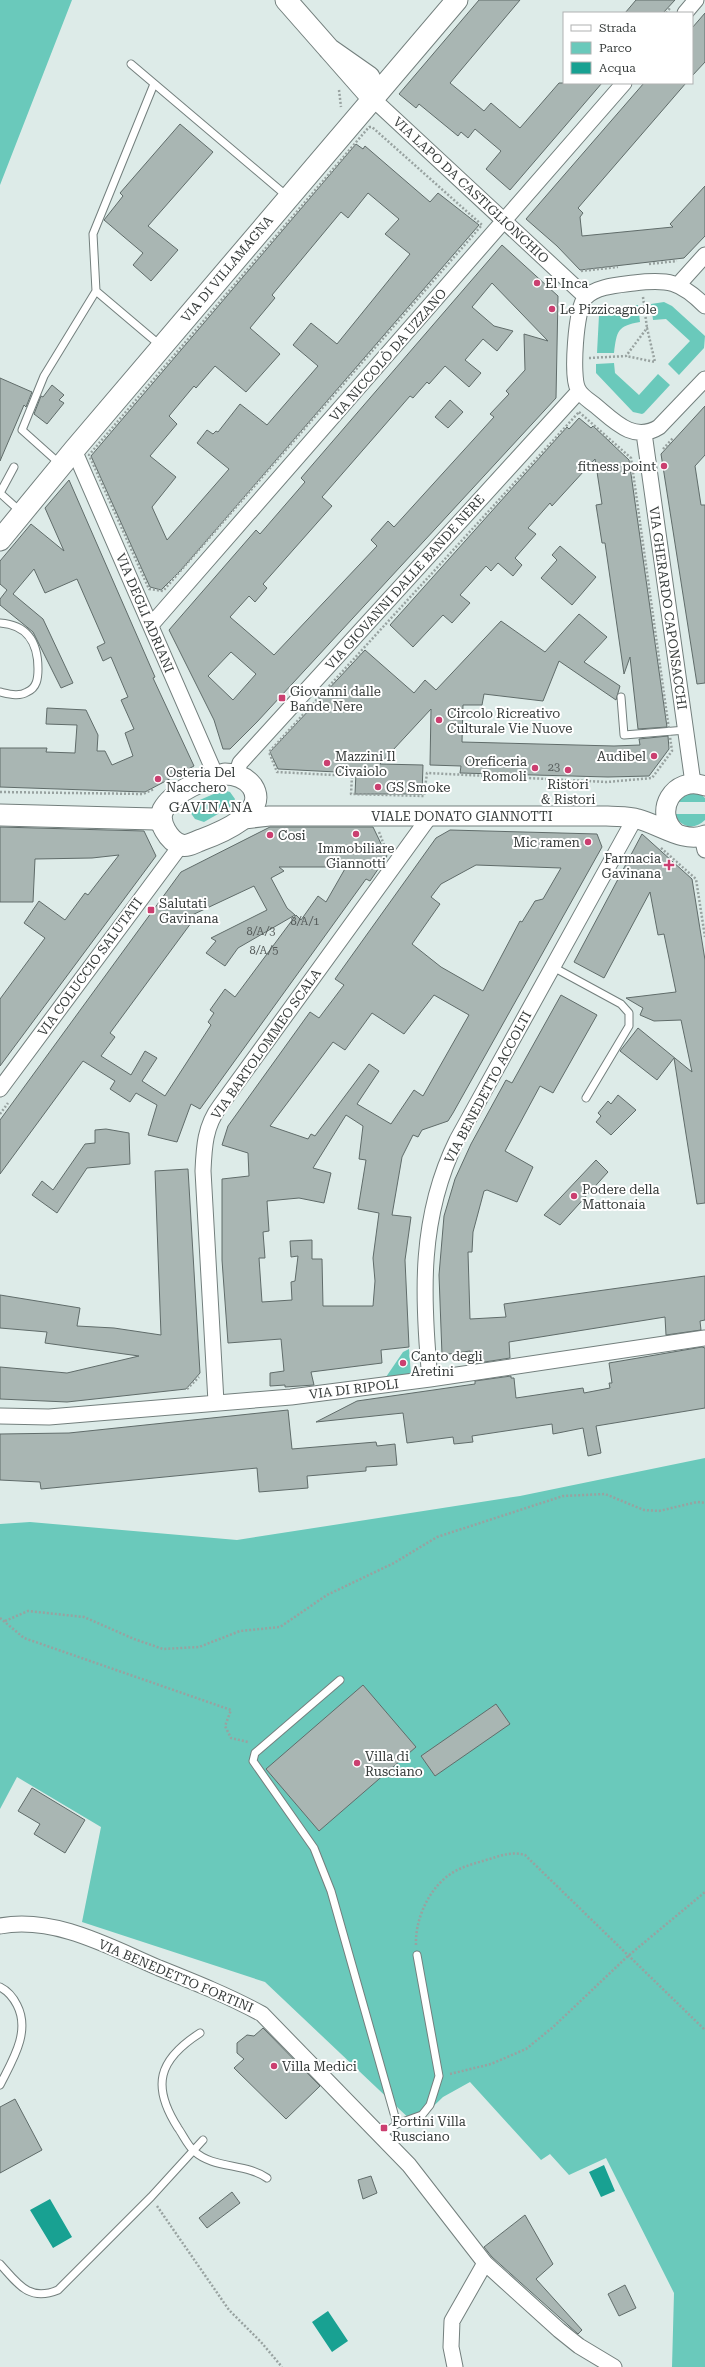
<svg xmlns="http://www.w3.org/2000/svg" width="705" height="2367" viewBox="0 0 705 2367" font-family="'Roboto Serif',serif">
<rect width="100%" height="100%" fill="#ddebe8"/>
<!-- green -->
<path fill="#6ac9bb" d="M0,0H72L0,185Z
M664,302L672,306L705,336L704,348L679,375L668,364L690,341L666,319L653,320L651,304Z
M638,305L640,322C617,326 617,331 614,353H597L599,315L602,309Z
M614,363L615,373L639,395L658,374L670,385L644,413L642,414L633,412L596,373V364Z
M223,790L230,792L235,799L232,806L204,822L195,819L190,812L195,802Z
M688,792L699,793L705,798V802H676Z
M674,814H705V820C694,831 680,827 674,814Z
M409,1349L411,1375L386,1377L403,1352Z
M705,1458V2367H672L674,2293L606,2158L569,2175L550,2154L541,2160L470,2082L443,2097L415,2124L265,1982L82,1922L101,1827L17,1777L0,1809V1524L30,1522L237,1540L520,1496Z"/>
<!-- water -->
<path fill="#18a192" d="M604,2165L615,2191L601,2197L589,2172Z
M50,2199L72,2237L53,2248L30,2210Z
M328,2311L348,2341L332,2352L312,2322Z"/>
<!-- building -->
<path fill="#a9b6b3" stroke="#606c6a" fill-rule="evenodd" d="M479,0H520L450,83L484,111L491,103L520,128L559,83H602L510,190L486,169L501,151L475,129L468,138L461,132L458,136L419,104L416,108L399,94Z
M636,0H675L663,13H625Z
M705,13V62L692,76V28Z
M644,83H686L578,208L583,213L580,217L582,236L673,227L670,224L705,186V236L684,258L580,270L557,246L526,219Z
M180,124L213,152L148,226L178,250L151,281L133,265L143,253L104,220L123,196L120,193Z
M356,144L363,149L365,146L430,202L438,193L479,225L181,570L161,590L150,587L91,456ZM368,193L399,219L385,234L410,254L337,344L311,323L293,345L318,366L267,425L240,404L218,432L216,431L213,434L207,430L197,443L229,469L167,540L152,507L176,477L150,456L177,424L169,416L194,386L196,388L215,366L246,392L280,354L250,328L275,298L272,295L341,212L348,218Z
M502,245L558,296L556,398L257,722L230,749H223L214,720L169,630L256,530L260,534L305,482L301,478ZM492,283L548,341L524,334L525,370L506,391L509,394L490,414L494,417L394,527L388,521L371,540L377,546L274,655L230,617L249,596L255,602L267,588L263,584L332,506L322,497L410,396L413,398L427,382L429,384L445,366L469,387L481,373L465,360L483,339L497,351L513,331L494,326L472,307ZM231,652L256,674L233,700L208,676Z
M0,378L32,392L26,407L24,405L0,461Z
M52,385L64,395L59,400L64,403L47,424L34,414L41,396L43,397Z
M450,400L463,412L448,428L435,417Z
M705,406V455L695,466L701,505H705V683L697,684L661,454Z
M579,418L591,428L593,426L629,460L667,727L638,729L630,657L624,674L605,543H602L596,505L602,504L595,459L552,506L550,503L528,528L536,534L515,558L522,565L513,576L498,563L491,571L486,566L460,595L470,603L452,623L443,615L413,647L390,625L567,427L569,429Z
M69,480L155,677L153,678L194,766L145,792L0,787V748H47L46,752L75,753L77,725L46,724L47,708L86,710L98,735L97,751H105L112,765L133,756L125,733L134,729L121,700L128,697L111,657L103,661L97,647L105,643L77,579L45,593L34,569L13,594L43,619L73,683L61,688L33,632L0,605V599L7,590L0,584V561L31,524L64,551L45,508Z
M560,546L596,577L572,605L541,578L557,560L552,555Z
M579,614L607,637L584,662L620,686L616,700L559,661L543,701L484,694L482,705H463L462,742L614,746L640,745L639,739L668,736L669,749L649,776L608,777L460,773L461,766L430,765L431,709L380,764L423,765L422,794H355L356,773L278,769L270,752L365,650L414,693L425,680L436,690L501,621L545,652Z
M0,827L144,831L156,856L0,1066V999L45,938L24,923L39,901L65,920L85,893L88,895L119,855L92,858L35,859L33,902H0Z
M270,827H373L387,856L370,881L366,879L200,1109L191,1104L177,1142L148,1135L157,1105L136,1093L130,1102L110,1089L115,1081L83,1061L0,1174V1120L181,872ZM279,867H346L326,902L318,896L301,920L296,915L235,997L225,989L210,1010L214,1013L208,1022L211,1025L165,1096L142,1081L157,1058L145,1051L131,1075L101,1056L115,1037L110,1033L194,919L190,916L254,886L267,910L211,938L216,941L206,953L225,966L238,948L295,915L287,908L271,878L284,871Z
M450,830L597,834L602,847L453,1113L448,1121L422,1130L418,1137L413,1135L402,1157L392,1215L411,1217L405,1260L409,1347L381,1350L382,1363L311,1372L314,1385L285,1387V1385L270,1386V1373L284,1371L281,1339L228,1343L222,1260V1179L249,1176L248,1153L222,1145L228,1126L310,1012L319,1018L344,985L335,979L436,838ZM476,865L561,868L543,899L535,901L522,922L520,921L483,991L441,967L412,944L440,904L431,897L441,884ZM434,995L469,1015L423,1096L414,1090L391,1124L357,1104L379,1071L369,1064L315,1136L311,1134L308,1139L270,1126L333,1042L345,1050L372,1013L404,1034ZM346,1115L363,1126L359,1159L366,1160L358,1209L379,1213L373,1258L375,1281L373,1306H323L322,1259H312V1240L290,1241L291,1257L298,1256L295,1281L291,1282L292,1300L262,1302L259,1258H265L263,1232L269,1231L267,1201L299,1198L324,1203L331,1173L313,1168Z
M642,834L692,879L705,960V1203L697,1204L674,1058L657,1080L620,1051L638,1028L692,1072L681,1020L654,1021L640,1015L643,1008L626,998L676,992L664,934L658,935L650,892L604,978L574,962Z
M561,995L597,1015L553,1093L540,1086L505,1151L533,1167L517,1202L487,1190L484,1191L473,1232L472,1252H468L470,1319L506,1317L504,1304L705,1276V1320L700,1321L701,1330L666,1335L665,1317L509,1342L510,1358L472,1364L470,1351L442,1355L439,1275L444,1216L455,1179L471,1144L506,1080L512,1083Z
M618,1095L636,1110L611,1135L596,1122L601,1116L598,1113L608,1101L611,1104Z
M106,1129L129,1133L130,1164L87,1168L57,1213L32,1195L42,1181L53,1190L85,1144L95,1143V1130Z
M596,1160L608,1172L560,1225L544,1215Z
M188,1169L200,1373L186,1389L67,1402L0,1399V1367L67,1373L139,1356L45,1343L47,1332L0,1328V1295L80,1308L77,1326L114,1328L161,1335L155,1171Z
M702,1347L705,1348V1408L596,1426L601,1453L588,1456L583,1428L553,1434L552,1424L472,1436L473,1442L454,1444L453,1437L407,1443L403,1413L316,1422L357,1401L475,1384V1381L511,1376V1378H514L516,1398L583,1388L584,1393L610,1388L609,1383H612L609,1363Z
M288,1410L292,1449L376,1442L377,1446L395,1444L397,1465L366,1467V1471L307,1476L308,1488L259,1492L257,1468L41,1489L40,1482L0,1480V1434L69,1433Z
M363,1685L416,1747L319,1831L266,1769Z
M496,1704L510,1724L435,1776L421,1756Z
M32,1788L85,1820L65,1853L34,1834L40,1824L18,1811Z
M263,2028L320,2086L286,2119L234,2068L244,2059L237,2053V2043L247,2035L254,2036Z
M15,2099L42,2150L0,2173V2107Z
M371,2176L377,2193L363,2199L358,2180Z
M232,2192L240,2203L207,2228L199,2218Z
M525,2215L553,2264L536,2279L582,2330L578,2334L492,2257L484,2247Z
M625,2285L636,2308L619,2316L608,2294Z"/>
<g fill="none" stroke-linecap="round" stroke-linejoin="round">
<!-- service casing -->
<g stroke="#737f7d" stroke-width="9">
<path id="service" d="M131,64L288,197
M154,84L93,234L96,291L161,346
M60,464L22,430L44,376L96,291
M14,467L0,493L21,512
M0,623C28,625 38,643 38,669C38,678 37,688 27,692C19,697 9,694 0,692
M621,697L624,735L686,730
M553,967L621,1004L629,1013V1026L586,1098
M340,1680L255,1753L253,1761L314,1848L331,1891L397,2124L381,2136
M0,1987C8,1991 13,1997 17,2005C31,2032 12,2061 0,2085
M200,2033C158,2060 151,2086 178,2128C183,2135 188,2146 194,2151C213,2169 246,2163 267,2178
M397,2124L422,2115L430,2105L439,2076L417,1955
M0,2264C18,2284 29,2302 58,2290L151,2197L203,2140"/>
</g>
<!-- minor casing -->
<g stroke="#737f7d" stroke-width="17">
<path id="minor" d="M685,13L696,0
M373,99L586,297
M678,285L705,255
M705,306C680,281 668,279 634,283C619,285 596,286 585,298C576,308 571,377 578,389C581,396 590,401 596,406C614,421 634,443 659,427L705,379
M644,433L693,783
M74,450L216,776
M151,625L624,83
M236,775L240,763L579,391
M702,837L705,850
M0,1089L181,845
M430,1379C422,1295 419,1217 457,1140L635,818
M216,1402L203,1171C204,1147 205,1126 220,1106L430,816
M0,1416L49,1417L291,1397L430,1379L705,1338
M0,1926C55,1916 110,1947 159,1968C194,1982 229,1996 262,2014L409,2165L485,2263L559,2330L579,2346L614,2367
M455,2367L451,2347L452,2321L485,2263"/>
</g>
<!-- tertiary casing -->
<g stroke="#737f7d" stroke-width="21">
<path id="tertiary" d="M244,819L269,816H607C617,817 628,816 638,819C658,824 685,844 705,835
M677,834C651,813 674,774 705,786"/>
</g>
<!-- secondary casing -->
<g stroke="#737f7d" stroke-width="23">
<path id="secondary" d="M286,0L373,99V86L369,77L329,49
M0,540L74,450L457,0
M225,774C236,774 245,777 252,786C270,813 220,833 201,840C195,842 188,847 181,845C169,841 157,822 163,810C173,791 206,778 225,774Z
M0,815L155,819L162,823"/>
</g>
<!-- path -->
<path stroke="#98a2a0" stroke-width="2.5" stroke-dasharray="2 2" stroke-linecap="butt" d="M666,13L670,8
M339,90L341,107
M369,127H372L482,225L163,591L149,589L89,455Z
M649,264L677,261
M581,271L618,267
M643,297L647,328
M589,358L626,356L647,328L655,362L626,356
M579,412L631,458L672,751L652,778L607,782L427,773L424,796L351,794L352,776L277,772L269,752Z
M663,449L673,438
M0,792L143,794L154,789
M379,832L386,850
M661,848L696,879L705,937
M0,1114L8,1103
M187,1389L199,1377
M0,1618L24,1638L231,1710L225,1726L231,1738L248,1742
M5,1621L28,1611L84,1617L134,1639L163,1649L199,1647L240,1631L280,1627L327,1595L394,1563L437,1537L563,1496L605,1494L644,1510L659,1511L697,1502L705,1503
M416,1945C415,1920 428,1890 449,1875C460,1867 473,1864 486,1860C500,1856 511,1851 525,1855L705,2030
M450,2074L491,2064L526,2049L552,2028L628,1956L705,1892
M157,2206L229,2310L261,2342L282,2367"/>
<!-- service -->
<use href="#service" stroke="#fff" stroke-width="7"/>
<!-- minor -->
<use href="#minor" stroke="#fff" stroke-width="15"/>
<!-- tertiary -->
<use href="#tertiary" stroke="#fff" stroke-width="19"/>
<!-- secondary -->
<use href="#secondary" stroke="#fff" stroke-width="21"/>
</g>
<!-- markers -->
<g fill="#cb3f70" stroke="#fff" stroke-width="1.5">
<circle cx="537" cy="283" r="4"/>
<circle cx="552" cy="309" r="4"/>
<circle cx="664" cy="466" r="4"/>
<rect x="278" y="694" width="8" height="8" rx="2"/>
<circle cx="439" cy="720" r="4"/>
<circle cx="654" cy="756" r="4"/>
<circle cx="327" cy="763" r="4"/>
<circle cx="535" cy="768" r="4"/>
<circle cx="568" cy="770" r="4"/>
<circle cx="158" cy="779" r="4"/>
<circle cx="378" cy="787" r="4"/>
<circle cx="356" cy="834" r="4"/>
<circle cx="270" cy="835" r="4"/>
<circle cx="588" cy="842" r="4"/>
<path d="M667 859h4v4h4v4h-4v4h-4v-4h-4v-4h4z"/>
<rect x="147" y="906" width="8" height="8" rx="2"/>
<circle cx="574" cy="1196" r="4"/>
<circle cx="403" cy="1363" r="4"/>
<circle cx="357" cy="1763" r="4"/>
<circle cx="274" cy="2066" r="4"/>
<rect x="380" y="2124" width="8" height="8" rx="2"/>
</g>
<g text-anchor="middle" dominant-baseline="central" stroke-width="4" stroke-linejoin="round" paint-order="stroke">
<!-- number labels -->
<g font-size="11" fill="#545a59">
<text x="554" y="767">23</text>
<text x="305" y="921">8/A/1</text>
<text x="261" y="931">8/A/3</text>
<text x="264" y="950">8/A/5</text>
</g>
<!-- street labels -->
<g font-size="13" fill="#373c3b" stroke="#fff">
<text transform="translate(471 190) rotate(43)">VIA LAPO DA CASTIGLIONCHIO</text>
<text transform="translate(227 269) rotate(-50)">VIA DI VILLAMAGNA</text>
<text transform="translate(388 355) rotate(-49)">VIA NICCOLÒ DA UZZANO</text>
<text transform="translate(405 582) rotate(-48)">VIA GIOVANNI DALLE BANDE NERE</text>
<text transform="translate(668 608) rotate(82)">VIA GHERARDO CAPONSACCHI</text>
<text transform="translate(145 613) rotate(67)">VIA DEGLI ADRIANI</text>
<text x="462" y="816">VIALE DONATO GIANNOTTI</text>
<text transform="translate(90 967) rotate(-54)">VIA COLUCCIO SALUTATI</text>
<text transform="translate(266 1044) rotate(-55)">VIA BARTOLOMMEO SCALA</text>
<text transform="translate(488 1087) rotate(-62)">VIA BENEDETTO ACCOLTI</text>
<text transform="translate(354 1389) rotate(-7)">VIA DI RIPOLI</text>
<text transform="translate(176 1976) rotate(23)">VIA BENEDETTO FORTINI</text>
</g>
<!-- poi labels -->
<g font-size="13" fill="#373c3b" stroke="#fff" text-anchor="start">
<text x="545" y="283">El Inca</text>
<text x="560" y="309">Le Pizzicagnole</text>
<text x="656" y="466" text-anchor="end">fitness point</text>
<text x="290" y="691">Giovanni dalle<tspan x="290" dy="15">Bande Nere</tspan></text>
<text x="447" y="713">Circolo Ricreativo<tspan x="447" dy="15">Culturale Vie Nuove</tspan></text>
<text x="335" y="756">Mazzini Il<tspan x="335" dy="15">Civaiolo</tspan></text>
<text x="646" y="756" text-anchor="end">Audibel</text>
<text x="527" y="761" text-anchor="end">Oreficeria<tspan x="527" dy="15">Romoli</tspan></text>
<text x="166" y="772">Osteria Del<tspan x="166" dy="15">Nacchero</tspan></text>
<text x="568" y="784" text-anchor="middle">Ristori<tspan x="568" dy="15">&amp; Ristori</tspan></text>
<text x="386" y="787">GS Smoke</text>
<text x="278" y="835">Cosi</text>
<text x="580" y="842" text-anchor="end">Mic ramen</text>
<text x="356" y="848" text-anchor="middle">Immobiliare<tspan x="356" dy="15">Giannotti</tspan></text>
<text x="661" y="858" text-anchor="end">Farmacia<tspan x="661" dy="15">Gavinana</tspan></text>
<text x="159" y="903">Salutati<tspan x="159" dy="15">Gavinana</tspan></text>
<text x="582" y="1189">Podere della<tspan x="582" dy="15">Mattonaia</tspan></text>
<text x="411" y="1356">Canto degli<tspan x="411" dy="15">Aretini</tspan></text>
<text x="365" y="1756">Villa di<tspan x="365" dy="15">Rusciano</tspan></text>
<text x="282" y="2066">Villa Medici</text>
<text x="392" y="2121">Fortini Villa<tspan x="392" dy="15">Rusciano</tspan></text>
</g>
<!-- neighbourhood labels -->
<g font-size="14" letter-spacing="1" fill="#373c3b" stroke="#fff">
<text x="211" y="807">GAVINANA</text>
</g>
</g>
<!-- legend -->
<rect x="563" y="12" width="130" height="72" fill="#ffffff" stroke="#afb1b1"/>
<rect x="571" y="25" width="20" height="6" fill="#ffffff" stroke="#afb1b1"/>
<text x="599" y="32" font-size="12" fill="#373c3b">Strada</text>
<rect x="571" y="42" width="20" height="12" fill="#6ac9bb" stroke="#afb1b1"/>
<text x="599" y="52" font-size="12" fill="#373c3b">Parco</text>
<rect x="571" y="62" width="20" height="12" fill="#18a192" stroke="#afb1b1"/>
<text x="599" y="72" font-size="12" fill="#373c3b">Acqua</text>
</svg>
